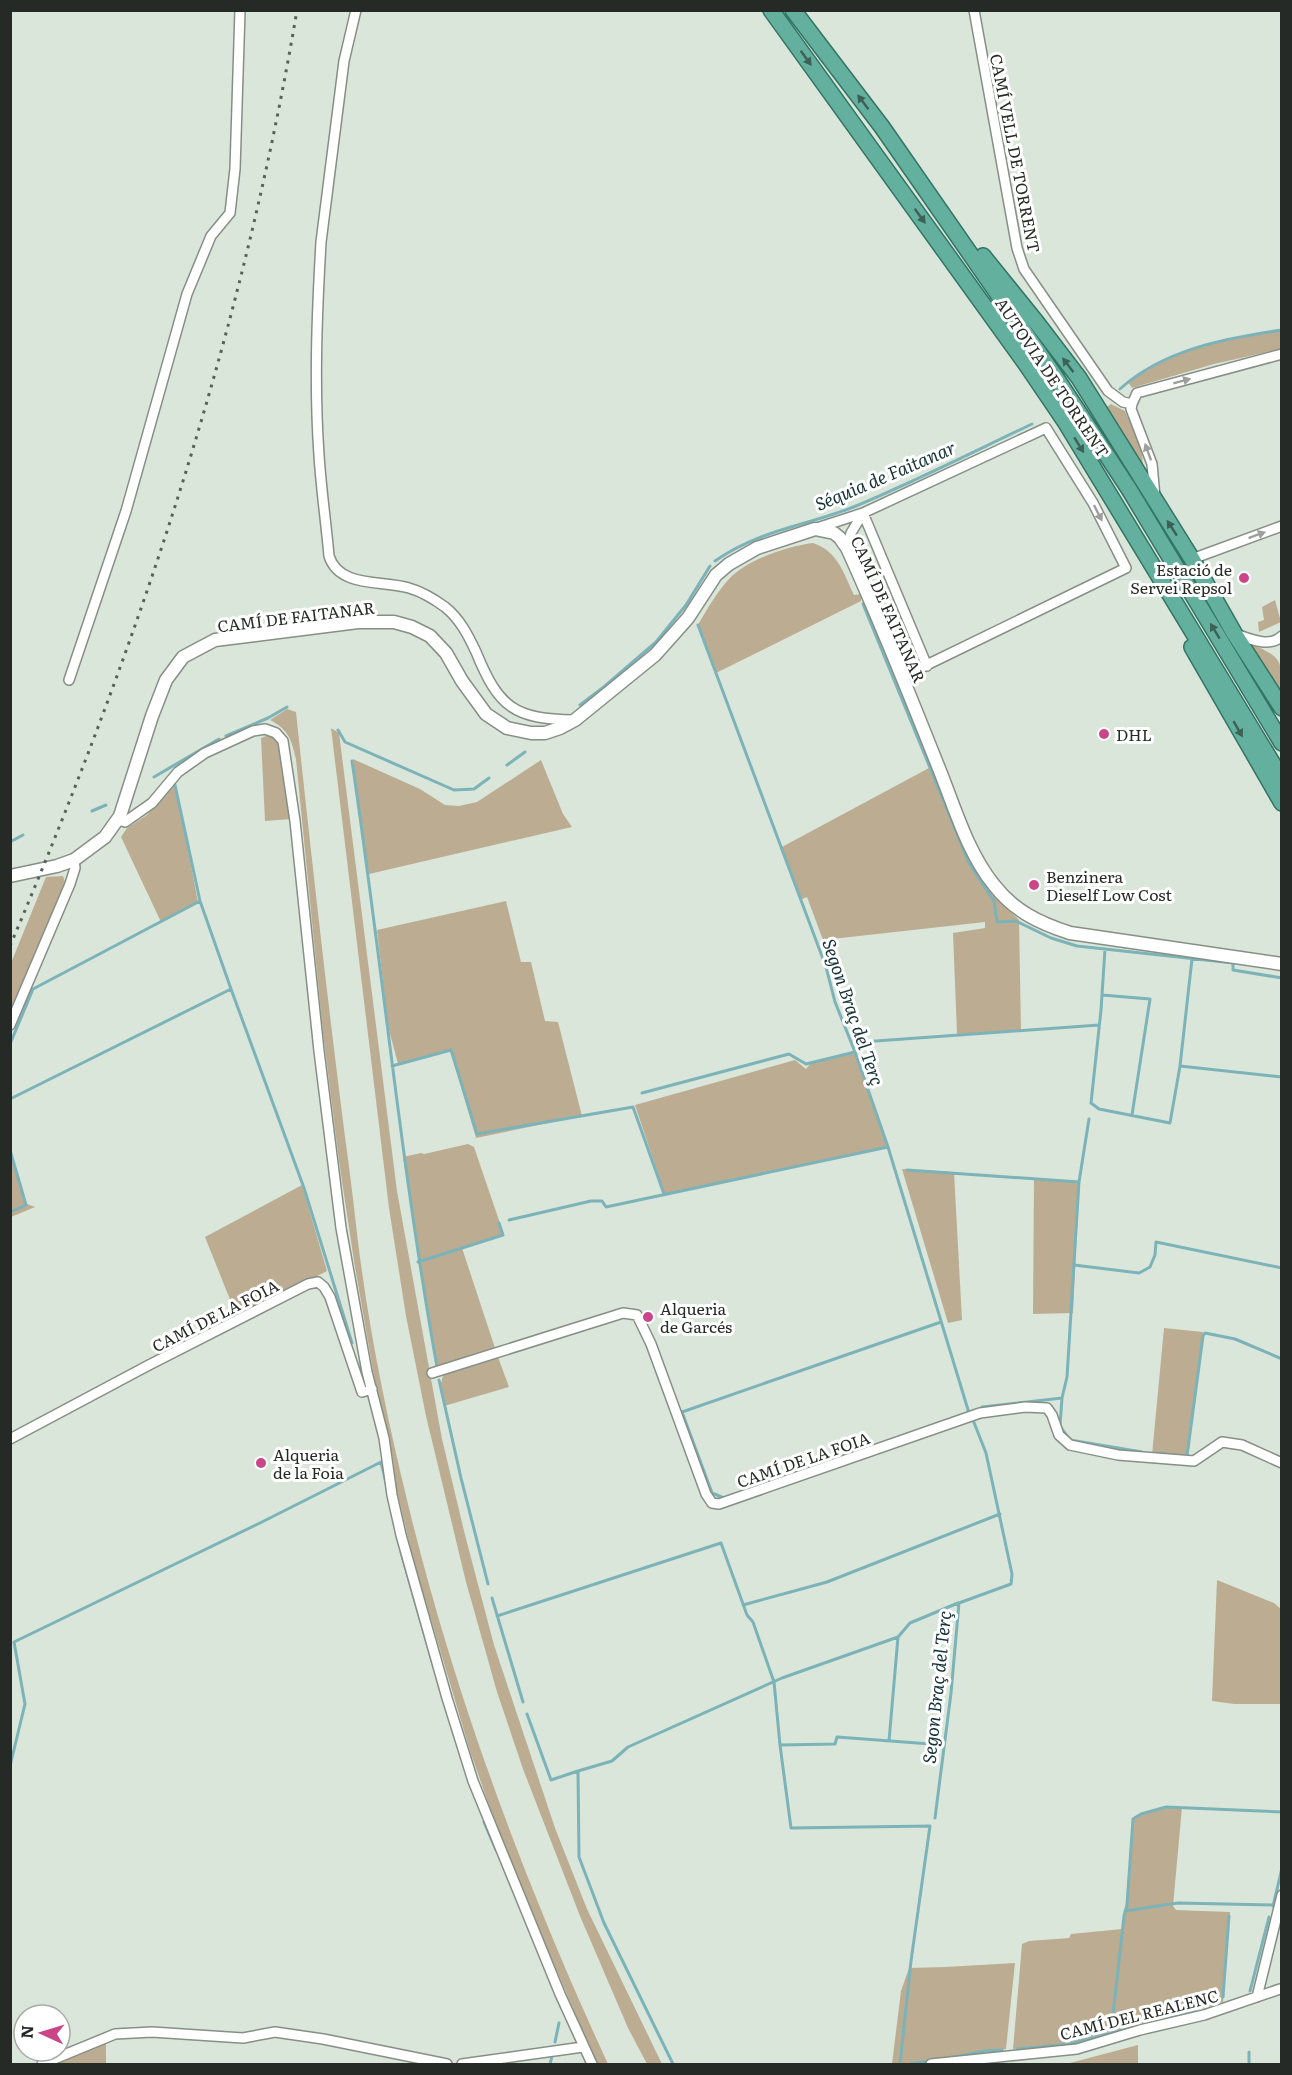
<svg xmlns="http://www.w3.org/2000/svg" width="1292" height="2075" viewBox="0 0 1292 2075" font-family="Literata,serif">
<rect width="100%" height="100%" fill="#dbe6da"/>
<!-- green -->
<path fill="#bcad92" d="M1281,330V349L1214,364L1132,388L1128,382C1178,349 1223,338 1281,330Z
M1111,404L1125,411L1142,450L1143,468L1104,409Z
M813,543C838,551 844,574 854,595L861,594V601L716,673L698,625C707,609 717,592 729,579C748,559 788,546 813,543Z
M1275,600L1281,622L1259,632L1258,622L1264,620L1262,607Z
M1249,643C1286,659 1281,660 1281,699Z
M287,709L296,712C311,854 327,996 345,1137C350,1172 354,1207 358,1242C369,1330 387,1418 408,1504C455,1697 525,1884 608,2064H597L519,1883L489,1805L470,1751L412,1555L395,1482L393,1459L375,1382L354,1261L339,1161L323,1033L296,759C291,739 289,730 270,720Z
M331,728L339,733L397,1191L442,1439L465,1535L494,1645L555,1828L587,1909L662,2064H647L628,2028L580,1916L523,1769L497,1692L466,1582L426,1416L406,1316L389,1208Z
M269,735L284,745L291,819L265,821L261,738Z
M353,759L420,789L445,805L459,806L477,802L541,760L563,814L572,827L369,874L360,822Z
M929,768L965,855L980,882L1019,920L1021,1030L957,1034L953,933L985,928V922L823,940L807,897L800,900L780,848Z
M175,783L198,902L161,922L121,837L127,828L147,815Z
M63,876L65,882L62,893L11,1014V963L46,877Z
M506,901L521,962H531L545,1021L558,1022L582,1116L476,1138L450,1049L398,1064L388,1026L377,930Z
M855,1052L888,1147L665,1195L635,1105L795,1060L806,1069L810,1064Z
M468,1144L474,1147L504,1235L462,1248L495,1348L437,1367L403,1157L421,1153L424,1154Z
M10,1150L27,1204L35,1207L11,1217Z
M902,1169L954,1172L962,1320L948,1323Z
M1034,1179L1079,1183L1073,1313L1033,1314Z
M302,1185L327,1271L237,1317L205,1237Z
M1164,1328L1203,1332L1187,1458L1152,1455Z
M498,1357L509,1387L444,1406L441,1384L443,1375Z
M1217,1580L1274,1603L1281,1609V1704H1234L1212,1701Z
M1182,1807L1173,1906L1176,1910L1230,1912L1223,2002L1204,2008L1059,2045L1013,2049L1022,1944L1029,1941L1069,1938L1071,1934L1122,1929L1125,1913L1133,1817L1158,1809Z
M1015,1963L1006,2049L909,2064H892L901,1991L909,1968L945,1967Z
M106,2042V2064H52Z
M1138,2045V2064H1066Z"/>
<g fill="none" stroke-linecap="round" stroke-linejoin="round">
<!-- stream -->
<path stroke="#7bb3b9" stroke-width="3" d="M1120,389C1163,350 1225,338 1282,330
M715,561C761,529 807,526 856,506C916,481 973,452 1032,424
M863,604L969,863L994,901L997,922L1016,921L1051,938L1077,946L1233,963V970L1282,978
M698,625L826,967L835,1002L855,1052L888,1147L969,1413
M580,705L605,686L656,642L686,605L710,566
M338,730L345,742L454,790L474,789L489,778
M226,736L268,718L287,707
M352,761C382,963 401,1166 437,1367
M507,765L525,752
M154,777L219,739
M92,811L106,805
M10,842L23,835
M1105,949L1101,1010L1091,1103L1099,1109L1170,1123L1180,1066L1282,1077
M231,989L304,1188L352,1343
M1102,995L1150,999L1132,1115
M862,1042L1099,1025
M10,1044L33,989L200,901L175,785
M392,1066L451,1050L477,1134L633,1107L664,1194
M1180,1066L1192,959
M642,1093L789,1054L806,1064L855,1052
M10,1099L231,989L200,901
M10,1150L26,1205L10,1212
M907,1170L1079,1182
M509,1220L591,1201H602L606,1207L888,1147
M418,1262L503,1235L499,1223
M1074,1265L1139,1273L1150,1267L1155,1255L1156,1242L1282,1268
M439,1380L461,1478L488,1584
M1062,1398L1060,1426L1070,1440L1142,1452
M982,1407L1062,1398L1067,1377L1079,1182L1089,1119
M1156,1453L1175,1455
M1187,1456L1203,1336L1205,1333L1235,1339L1282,1359
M724,1498L712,1493L682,1412L941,1322
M401,1552L433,1664
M492,1598L523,1702
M743,1605L827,1582L1000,1514
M497,1616L721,1543L747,1615L753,1622L774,1682L780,1745L791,1828L930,1826L911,1961L900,2064
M527,1714L551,1780L578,1771L579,1857L604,1923L673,2064
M889,1741L898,1637
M780,1745L835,1744L837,1737L944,1745
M10,1766L25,1704L14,1642L260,1523L381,1462L386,1483
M578,1771L612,1761L628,1747L782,1678L898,1637L910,1623L958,1603
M935,1818L951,1693L959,1603L1011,1584L1012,1574L986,1453L973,1420
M484,1822L496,1850
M1273,1906L1282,1868
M1125,1911L1178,1903L1273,1905
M1250,1991L1269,1917
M1148,2024L1188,2013L1223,1997L1229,1916
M1111,2033L1124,1916L1127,1905L1133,1819L1141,1814L1166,1807L1282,1812
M555,2042L559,2023
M1017,2049L1069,2044L1138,2026
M948,2058L985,2051L1002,2050
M550,2064L552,2056
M910,2064L929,2061
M1249,2064V2052"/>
<!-- minor casing -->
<g stroke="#868f85" stroke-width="12">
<path id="minor" d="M356,10L344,61L321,242C317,312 314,384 319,455C321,488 326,522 329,556C339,588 382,580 409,588C423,592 434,599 445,607C460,619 468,635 476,652C499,708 514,719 575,720
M974,10L1017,248L1024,269L1108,391L1123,402L1132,404
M1132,404L1137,393L1282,354
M1132,404L1131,409L1152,464L1155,497
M863,513L927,666
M817,528L863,513L1046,428L1093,503L1126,568L902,677
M847,548L851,533L863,513
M1192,559L1282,526
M1236,634C1250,639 1270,648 1282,636
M69,680L126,511L187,294L211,236L230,213L235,169L240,10
M117,820L125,822L152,803L178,772L205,753L253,731L265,729L276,733L283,741L295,821L319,1051L341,1228L367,1372L384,1438L392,1495L401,1535L447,1698L473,1781L560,1994L592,2064
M10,1025L70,884L75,868L74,860
M432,1373L623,1313L637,1315L651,1344L706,1494L712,1503L719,1504L980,1413L1025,1407L1047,1408L1052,1415L1059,1435L1070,1445L1118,1455L1194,1461L1222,1442L1242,1445L1282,1463
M10,1439L149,1365L308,1284L318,1282L324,1287L330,1297L362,1392L372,1389
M1257,1997L1282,1895
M42,2064L115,2034L152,2032L243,2038L275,2032L323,2039L447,2064
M462,2064L583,2047
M931,2064L1077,2049L1140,2030L1204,2015L1280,1989"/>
</g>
<!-- tertiary casing -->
<g stroke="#868f85" stroke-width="15">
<path id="tertiary" d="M10,876L57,866L74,860L105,837L120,816L152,716L166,680L183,657L215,640L358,622H394L412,627L430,636L446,653L462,681L486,714L507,728L531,733H545L560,728L575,720L655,655L688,618L716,575L729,564L757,548L815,529L834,533L840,538L847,548C880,620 909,693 938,766C954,805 967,852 994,885C1014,911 1039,923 1070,933L1282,964"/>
</g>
<!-- trunk casing -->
<g stroke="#347464" stroke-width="18">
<path id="trunk" d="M771,10L1026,364L1066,423L1282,779
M793,10L882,127L1055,376L1129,489L1282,743
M983,256L1037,323L1079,378L1192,559L1234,633L1282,708
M1192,647L1282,803"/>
</g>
<!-- minor -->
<use href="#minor" stroke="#fff" stroke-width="9"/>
<!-- tertiary -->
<use href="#tertiary" stroke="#fff" stroke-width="12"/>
<!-- trunk -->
<use href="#trunk" stroke="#63b09e" stroke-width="15"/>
<!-- rail -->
<path stroke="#595f59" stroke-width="3" stroke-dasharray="3 6" stroke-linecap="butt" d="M10,946C139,643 242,336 297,10"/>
</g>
<!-- one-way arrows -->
<defs><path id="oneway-solid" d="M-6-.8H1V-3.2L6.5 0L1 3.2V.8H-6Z" transform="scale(1.5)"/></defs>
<g fill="#3e6056">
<use href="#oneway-solid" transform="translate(806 58) rotate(54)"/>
<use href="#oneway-solid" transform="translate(863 102) rotate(-127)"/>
<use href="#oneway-solid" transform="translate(920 216) rotate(54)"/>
<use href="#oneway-solid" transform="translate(1068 365) rotate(-127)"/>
<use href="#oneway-solid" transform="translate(1079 445) rotate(58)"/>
<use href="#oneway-solid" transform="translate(1172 528) rotate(-123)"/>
<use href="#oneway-solid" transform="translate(1215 631) rotate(-121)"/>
<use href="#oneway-solid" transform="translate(1238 729) rotate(60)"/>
</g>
<g fill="#9d9f9d">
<use href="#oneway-solid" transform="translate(1182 381) rotate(-15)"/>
<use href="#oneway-solid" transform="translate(1148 452) rotate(-110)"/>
<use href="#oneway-solid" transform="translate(1098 513) rotate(63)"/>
<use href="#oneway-solid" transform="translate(1257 535) rotate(-20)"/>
</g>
<!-- markers -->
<g fill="#cb4689" stroke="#fff" stroke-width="2">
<circle cx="1244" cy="578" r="6"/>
<circle cx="1104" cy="734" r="6"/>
<circle cx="1034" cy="885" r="6"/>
<circle cx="648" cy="1317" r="6"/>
<circle cx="261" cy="1463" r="6"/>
</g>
<g text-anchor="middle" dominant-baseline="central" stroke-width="6" stroke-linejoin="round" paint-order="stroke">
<!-- street labels -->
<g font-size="16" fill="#262a26" stroke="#fff">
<text transform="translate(1016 153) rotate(79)">CAMÍ VELL DE TORRENT</text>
<text transform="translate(1053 377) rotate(56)">AUTOVIA DE TORRENT</text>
<text transform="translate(889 609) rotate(66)">CAMÍ DE FAITANAR</text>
<text transform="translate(296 616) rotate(-7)">CAMÍ DE FAITANAR</text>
<text transform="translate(215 1315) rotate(-27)">CAMÍ DE LA FOIA</text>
<text transform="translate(803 1459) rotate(-19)">CAMÍ DE LA FOIA</text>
<text transform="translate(1139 2014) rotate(-14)">CAMÍ DEL REALENC</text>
</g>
<!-- poi labels -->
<g font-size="16" fill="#262a26" stroke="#fff" text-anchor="start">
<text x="1232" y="569" text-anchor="end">Estació de<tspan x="1232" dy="18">Servei Repsol</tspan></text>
<text x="1116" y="734">DHL</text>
<text x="1046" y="876">Benzinera<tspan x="1046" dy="18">Dieself Low Cost</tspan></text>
<text x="660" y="1308">Alqueria<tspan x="660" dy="18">de Garcés</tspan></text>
<text x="273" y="1454">Alqueria<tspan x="273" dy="18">de la Foia</tspan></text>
</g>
<!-- water labels -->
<g font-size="18" font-style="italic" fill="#153236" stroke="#fff">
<text transform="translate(885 475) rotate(-23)">Séquia de Faitanar</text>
<text transform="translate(854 1012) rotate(71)">Segon Braç del Terç</text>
<text transform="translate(936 1687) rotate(-84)">Segon Braç del Terç</text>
</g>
</g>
<!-- border -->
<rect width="1292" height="2075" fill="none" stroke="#262a26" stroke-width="24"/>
<!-- north arrow -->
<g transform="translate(42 2033) rotate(274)"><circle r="28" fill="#ffffff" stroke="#a8aaa8" stroke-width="1.5"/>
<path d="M0-4.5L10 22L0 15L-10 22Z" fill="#cb4689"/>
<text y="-9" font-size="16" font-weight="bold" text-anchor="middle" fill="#262a26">N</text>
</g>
</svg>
